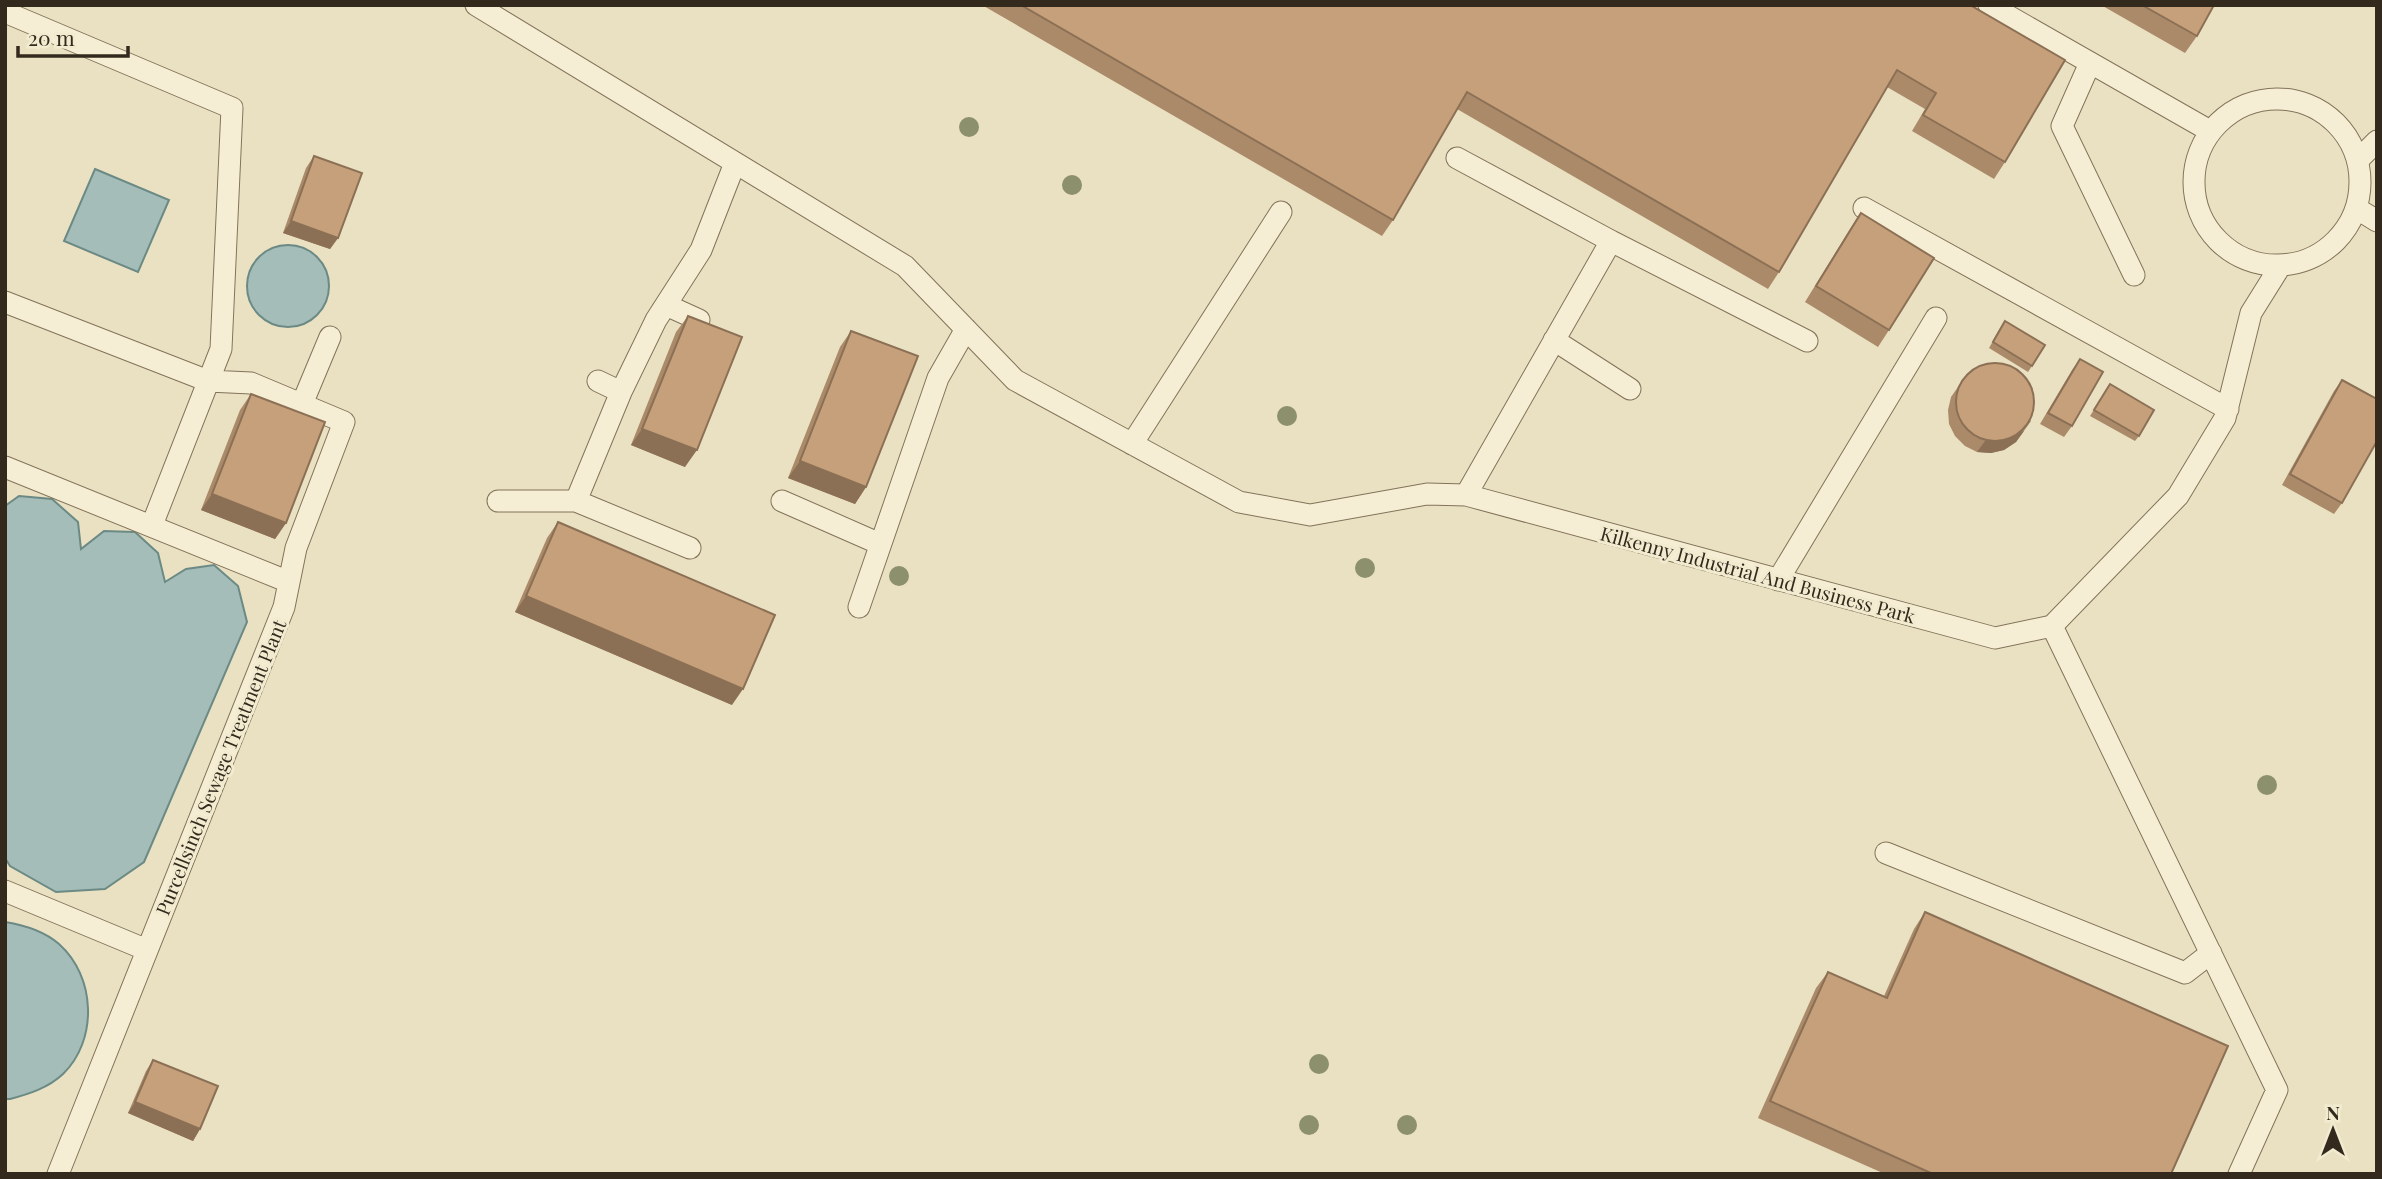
<svg xmlns="http://www.w3.org/2000/svg" width="2382" height="1179" viewBox="0 0 2382 1179" font-family="'Playfair Display',serif">
<rect width="100%" height="100%" fill="#eae1c2"/>
<!-- water -->
<path fill="#a4bdb8" stroke="#6c8a85" stroke-width="2" d="M95,169L169,200L138,272L64,241Z
M247 286a41 41 0 1 1 82 0a41 41 0 1 1-82 0Z
M19,496L52,499L78,522L81,549L104,531L135,532L158,553L165,582L186,569L214,565L238,586L247,622L144,862L105,889L56,892L10,866L5,858V506Z
M5,922C24,925 44,931 59,944C96,977 98,1040 63,1074C48,1088 29,1094 10,1099H5Z"/>
<g fill="none" stroke-linecap="round" stroke-linejoin="round">
<!-- service casing -->
<g stroke="#82735a" stroke-width="23">
<path id="service" d="M476,5L905,266L1015,380L1239,502L1310,515L1427,494L1466,495L1995,638L2052,626L2178,496L2225,418L2251,313L2281,265
M1989,5L2210,131
M5,12L232,108L221,349L152,525
M2090,63L2062,126L2134,275
M2194 182a83 83 0 1 1 166 0a83 83 0 1 1-166 0Z
M1457,158L1611,241L1466,495
M2358,160L2377,141
M1864,208L2228,409
M2356,208L2377,221
M1611,241L1807,341
M5,302L208,381L251,383L344,422L296,548L284,607L58,1174
M666,305L699,320
M1554,340L1630,389
M598,381L621,392
M302,404L330,337
M1132,444L1281,212
M5,467L289,582
M498,501H576
M782,501L880,544
M690,548L576,501L621,392L656,320L701,250L735,163
M1778,580L1936,318
M859,607L938,378L966,329
M2052,626L2277,1090L2239,1174
M1886,853L2185,973L2211,953
M5,891L147,950"/>
</g>
<!-- service -->
<use href="#service" stroke="#f6eed4" stroke-width="21"/>
</g>
<!-- trees -->
<g fill="#8d906c">
<circle cx="969" cy="127" r="10"/>
<circle cx="1072" cy="185" r="10"/>
<circle cx="1287" cy="416" r="10"/>
<circle cx="1365" cy="568" r="10"/>
<circle cx="899" cy="576" r="10"/>
<circle cx="2267" cy="785" r="10"/>
<circle cx="1319" cy="1064" r="10"/>
<circle cx="1309" cy="1125" r="10"/>
<circle cx="1407" cy="1125" r="10"/>
</g>
<!-- wall -->
<path fill="#aa8a69" d="M982,5H1970L2005,162L1994,179L1912,131L1925,109L1887,87L1779,272L1768,289L1457,109L1393,220L1382,236Z
M2101,5H2214L2197,36L2185,53Z
M314,156L338,238L330,249L283,233L306,168Z
M1861,213L1889,330L1878,347L1805,302L1850,229Z
M688,316L685,467L631,445L676,332Z
M2001,327L2032,366L2028,372L1989,348Z
M851,331L866,487L855,504L788,478L840,347Z
M2080,359L2072,426L2064,437L2040,424L2072,370Z
M1967,374L2031,421L2016,442L2004,450L1991,453L1977,452L1965,446L1955,436L1949,424L1948,410L1951,397Z
M2342,380V503L2334,514L2282,485L2334,391Z
M2110,384L2139,436L2135,441L2090,416Z
M251,394L286,523L275,539L201,510L240,410Z
M558,522L732,705L515,612L547,538Z
M1925,912L2171,1174H1885L1758,1118L1816,988L1828,972L1884,996L1914,929Z
M153,1060L200,1129L193,1141L128,1113L146,1071Z"/>
<!-- shaded-wall -->
<path fill="#8b7055" d="M291,221L338,238L330,249L283,233Z
M642,429L697,450L685,467L631,445Z
M2024,431L2016,442L2004,450L1991,453L1977,452L1985,441Z
M800,461L866,487L855,504L788,478Z
M212,494L286,523L275,539L201,510Z
M526,596L743,689L732,705L515,612Z
M135,1102L200,1129L193,1141L128,1113Z"/>
<!-- building -->
<path fill="#c6a07a" stroke="#8b7055" stroke-width="2" d="M1021,5H1970L2065,60L2005,162L1923,115L1936,93L1897,70L1779,272L1467,92L1393,220Z
M2142,5H2214L2197,36Z
M314,156L362,173L338,238L291,221Z
M1861,213L1934,258L1889,330L1816,286Z
M688,316L742,337L697,450L642,429Z
M2005,321L2045,345L2032,366L1993,342Z
M851,331L918,356L866,487L800,461Z
M2080,359L2103,372L2072,426L2048,413Z
M1956 402a39 39 0 1 1 78 0a39 39 0 1 1-78 0Z
M2342,380L2377,399V441L2342,503L2290,474Z
M2110,384L2154,410L2139,436L2094,410Z
M251,394L325,422L286,523L212,494Z
M558,522L775,615L743,689L526,596Z
M1925,912L2228,1046L2171,1174H1933L1770,1101L1828,972L1887,998Z
M153,1060L218,1086L200,1129L135,1102Z"/>
<g text-anchor="middle" dominant-baseline="central" stroke-width="6" stroke-linejoin="round" paint-order="stroke">
<!-- street labels -->
<g font-size="19" fill="#332a1d" stroke="#f2ebd0">
<text transform="translate(1758 574) rotate(15)">Kilkenny Industrial And Business Park</text>
<text transform="translate(220 767) rotate(-68)">Purcellsinch Sewage Treatment Plant</text>
</g>
</g>
<!-- border -->
<rect width="2382" height="1179" fill="none" stroke="#332a1d" stroke-width="14"/>
<!-- north arrow -->
<g transform="translate(2333 1130)" stroke="#f2ebd0" stroke-width="5" paint-order="stroke">
<path d="M0-5L12 26L0 18L-12 26Z" fill="#332a1d"/>
<text y="-10" font-size="19" font-weight="bold" text-anchor="middle" fill="#332a1d">N</text>
</g>
<!-- scale -->
<path d="M18 46v10h110v-10" fill="none" stroke="#332a1d" stroke-width="3.5"/>
<text x="28" y="46" font-size="21" fill="#332a1d" stroke="#f2ebd0" stroke-width="5" paint-order="stroke">20 m</text>
</svg>
